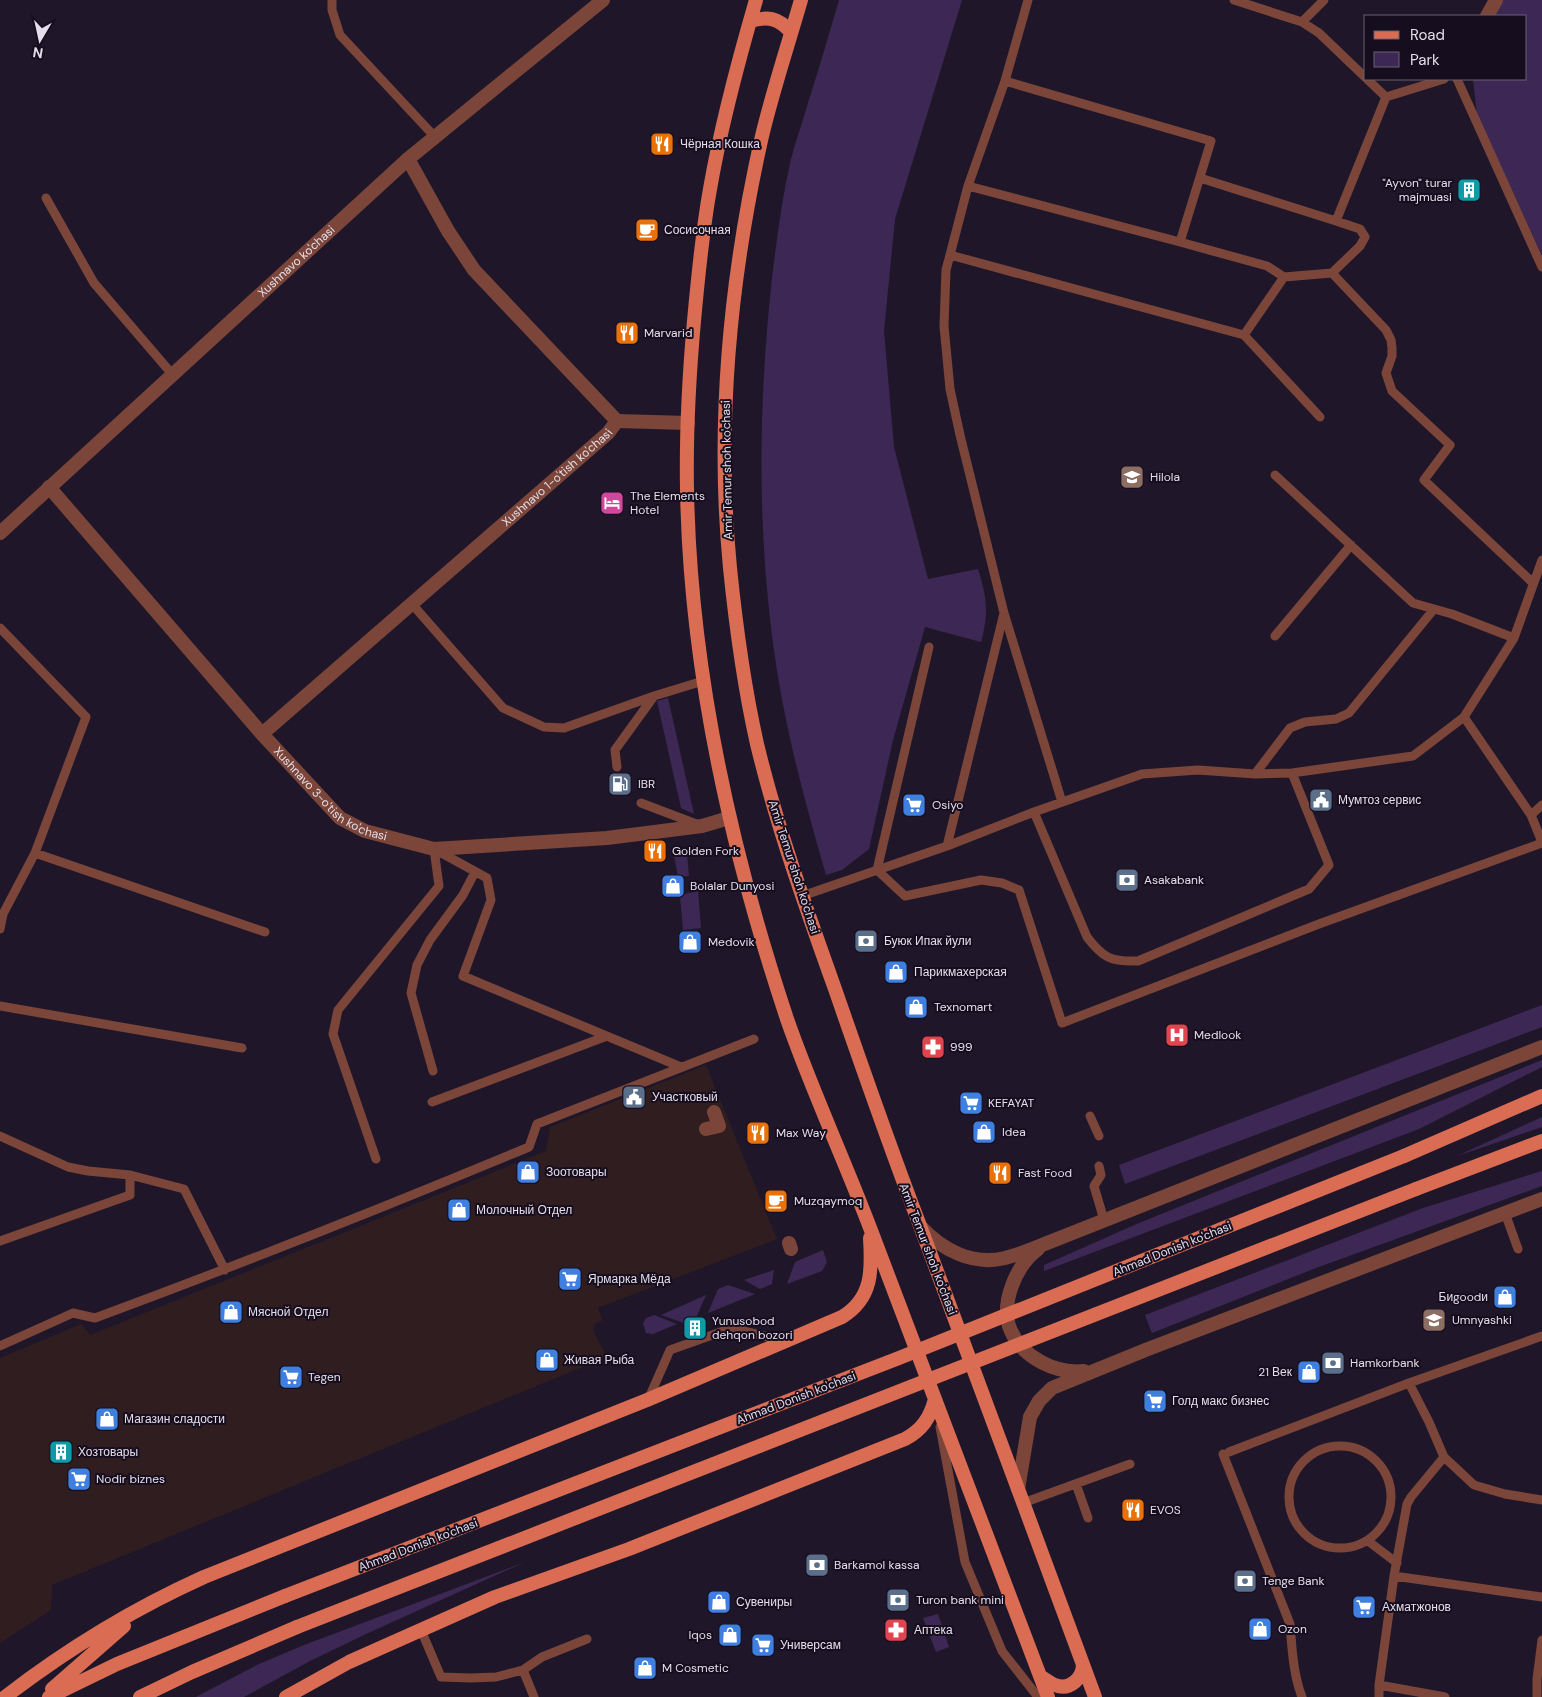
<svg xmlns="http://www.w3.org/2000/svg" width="1542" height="1697" viewBox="0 0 1542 1697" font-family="'DM Sans',sans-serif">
<rect width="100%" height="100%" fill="#1f1729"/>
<!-- commercial -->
<path fill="#2f1d20" d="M706,1065L777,1239L598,1308L603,1320L595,1324L593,1330L607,1357L52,1585L51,1610L0,1643V1358L81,1324L90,1335L546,1151L550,1127Z"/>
<!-- green -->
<path fill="#3d2855" d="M839,0H962L895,219L884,331L894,447L928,579L978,569C987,598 989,612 981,642L925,627L893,740L869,849L842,870L826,875C803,796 782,717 772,635C757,517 759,396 772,278C777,238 782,198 791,159C796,140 803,121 808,103C819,69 829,34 839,0Z
M1501,0H1542V255L1477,115L1473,79H1526V16H1493Z
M668,698L694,814L681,808L657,701Z
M674,855H687L689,876L678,877Z
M698,891L701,928L683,930L680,895Z
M1542,1005V1027L1125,1184L1119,1165Z
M1542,1060V1067L1419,1129L1044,1271V1265L1139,1223Z
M1542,1117V1127L1457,1156Z
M1542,1171V1186L1316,1268L1152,1333L1145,1315L1423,1208Z
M823,1250L827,1262L822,1271L787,1284L795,1262Z
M774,1270L772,1284L760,1289L744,1280Z
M728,1285L755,1294L708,1313L718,1289Z
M706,1295L696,1318L684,1323L661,1315Z
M654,1315L677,1324L653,1334L646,1333L643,1323L646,1318Z
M525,1562L366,1634L310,1661L244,1697H196L259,1664L304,1645Z
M938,1614L949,1647L936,1652L923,1618Z"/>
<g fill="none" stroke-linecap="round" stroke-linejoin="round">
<!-- service -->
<path stroke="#7b4639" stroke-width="9" d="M332,0V10L340,35L435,137
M1028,0L1005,81L968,186L950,255L946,270L944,326L950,389L960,435L1004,613L1062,802
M1234,0L1302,22L1319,33L1366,78
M1302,22L1324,0
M1367,79L1386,97
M1457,79L1542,267
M1005,81L1211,141L1180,242L1267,266L1284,277
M1200,178L1336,221
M968,186L1180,242
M46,198L94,283L172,374
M950,255L1244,335L1320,417
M1332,273L1386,330L1391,340L1392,348V356L1386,373L1392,391L1450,445L1424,480L1533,583
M1244,335L1284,277L1332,273L1360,246L1365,237L1360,229L1336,221L1386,97L1444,79
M1275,475L1413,603L1452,614L1514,638L1464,717L1531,815L1542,842
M412,604L503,708L544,727L564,728L654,696L703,681
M0,628L86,717L35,853L265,932
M1275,636L1351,545
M1514,638L1542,560
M929,647L877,870L905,896L981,880L1002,883L1019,890L1062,1023L1319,924L1542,843
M617,767L615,750L654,696
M1255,774L1290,728L1305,722L1336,719L1349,713L1434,609
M641,803L699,825
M1034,812L1087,937C1103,958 1111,962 1138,961L1309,889L1329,865L1292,773
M1531,815L1542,805
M947,846L1004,613
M436,850L487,878L491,900L463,976L681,1067
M802,896L947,846L1034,812L1142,774L1198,770L1255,774L1292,773L1413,756L1464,717
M0,929L3,914L35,853
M0,1006L242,1048
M433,1071L411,993L417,965L430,940L463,895L475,872
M432,1102L607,1036
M1090,1116L1099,1136
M0,1136L68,1167L88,1171L130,1175L184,1189L225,1270
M376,1159L333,1034L338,1010L439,886L434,849
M1099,1166L1101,1175L1094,1186L1104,1220
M1505,1213L1518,1249
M0,1241L130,1195V1175
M0,1346L73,1313L95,1318C241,1264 385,1207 529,1147L537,1124L754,1039
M648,1400L670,1350L732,1328L784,1341
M940,1427L965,1562L1002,1651L1038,1697
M1289 1497a51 51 0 1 1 102 0a51 51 0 1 1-102 0Z
M1229,1452L1409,1383L1542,1336
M1223,1454L1290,1624C1292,1648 1293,1674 1302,1697
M1444,1457L1474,1485L1505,1494L1542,1500
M1076,1484L1088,1518
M1023,1503L1130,1464
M1368,1541L1397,1563
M1394,1576L1542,1597
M421,1630L441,1677L471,1678L496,1677L523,1670L542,1657L587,1639
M523,1670L534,1697
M1379,1685L1445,1697
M1379,1697V1685L1394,1576L1407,1504L1411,1497L1444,1457L1429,1422L1409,1383
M1537,1697V1679L1542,1640"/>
<!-- pedestrian -->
<path stroke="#7b4639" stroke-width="14" d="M706,1129L719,1126L714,1112
M789,1243L791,1249"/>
<!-- minor -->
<g stroke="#7b4639" stroke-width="14">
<path d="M1487,16L1496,0"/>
<path d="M617,421L688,423"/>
<path id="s1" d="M49,487L262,734L340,818L365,831L434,849L607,838L702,826L729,818"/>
<path id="s2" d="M0,533L408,159L603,0"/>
<path id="s3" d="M262,734L608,433L617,421L474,270L448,231L408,159"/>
</g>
<!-- tertiary -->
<path stroke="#7b4639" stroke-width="14" d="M921,1227C942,1250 973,1266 1005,1258C1017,1255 1030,1250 1042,1245L1542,1047
M1038,1249C1016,1265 999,1305 1011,1331C1023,1358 1056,1374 1084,1371
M1018,1489L1030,1417L1039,1401L1052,1388L1148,1349L1542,1199"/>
<!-- primary -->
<path stroke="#da6c53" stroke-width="14" d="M756,0C738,62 721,125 710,189C702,233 698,277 694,321C689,377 686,433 687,489C690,670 730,848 787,1019C812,1091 845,1161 872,1233C931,1387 989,1542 1048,1697
M801,0C788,45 773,90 762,136C730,278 716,424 730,568C736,627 744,686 757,744C777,827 806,908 835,989C862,1067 889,1145 919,1223C979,1381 1036,1539 1095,1697
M750,21C769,16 778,18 791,32
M1404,1156L1542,1096
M1416,1189L1542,1141
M1040,1676C1045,1679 1050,1683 1055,1685C1070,1691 1083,1678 1083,1664
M52,1689L124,1626
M5,1697C66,1650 133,1609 204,1577L647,1400L842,1317C873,1298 872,1270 870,1238
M49,1697L117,1664L285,1596
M140,1697L192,1672L297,1627
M286,1697L349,1662L495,1597L629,1549L905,1439C922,1430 930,1418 935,1399"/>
<!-- primary-bridge -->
<path stroke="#da6c53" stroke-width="14" d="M285,1596L899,1358L1404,1156
M297,1627L1416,1189"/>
</g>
<!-- icons -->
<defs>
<g id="restaurant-square" transform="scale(1.25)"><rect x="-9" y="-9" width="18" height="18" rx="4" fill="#e8710a" stroke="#160e1f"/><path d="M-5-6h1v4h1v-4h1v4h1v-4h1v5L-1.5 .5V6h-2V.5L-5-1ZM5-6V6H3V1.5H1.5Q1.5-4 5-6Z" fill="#fff"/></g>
<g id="building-square" transform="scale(1.25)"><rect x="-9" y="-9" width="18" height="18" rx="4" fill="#0f9aa8" stroke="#160e1f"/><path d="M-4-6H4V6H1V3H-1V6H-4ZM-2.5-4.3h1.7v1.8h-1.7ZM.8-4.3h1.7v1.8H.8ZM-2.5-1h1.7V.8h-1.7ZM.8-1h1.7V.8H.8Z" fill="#fff"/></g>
<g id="cafe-square" transform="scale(1.25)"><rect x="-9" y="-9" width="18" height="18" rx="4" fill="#e8710a" stroke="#160e1f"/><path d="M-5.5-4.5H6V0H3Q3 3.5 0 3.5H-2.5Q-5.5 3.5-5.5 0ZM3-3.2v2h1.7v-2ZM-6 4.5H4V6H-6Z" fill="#fff"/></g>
<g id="school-square" transform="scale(1.25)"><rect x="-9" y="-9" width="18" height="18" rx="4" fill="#8d6e63" stroke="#160e1f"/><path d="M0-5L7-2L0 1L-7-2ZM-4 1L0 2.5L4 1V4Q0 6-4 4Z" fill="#fff"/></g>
<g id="hotel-square" transform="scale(1.25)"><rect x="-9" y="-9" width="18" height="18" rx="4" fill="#d1479c" stroke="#160e1f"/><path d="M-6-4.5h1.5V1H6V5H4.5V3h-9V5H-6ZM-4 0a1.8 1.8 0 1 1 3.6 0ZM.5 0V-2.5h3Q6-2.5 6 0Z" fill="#fff"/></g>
<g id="fuel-square" transform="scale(1.25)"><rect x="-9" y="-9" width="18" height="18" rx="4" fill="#5c6f8a" stroke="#160e1f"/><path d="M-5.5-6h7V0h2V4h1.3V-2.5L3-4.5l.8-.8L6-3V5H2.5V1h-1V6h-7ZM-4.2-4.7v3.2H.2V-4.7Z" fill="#fff"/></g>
<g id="civic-square" transform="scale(1.25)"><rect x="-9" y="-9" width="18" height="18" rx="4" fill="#5c6f8a" stroke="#160e1f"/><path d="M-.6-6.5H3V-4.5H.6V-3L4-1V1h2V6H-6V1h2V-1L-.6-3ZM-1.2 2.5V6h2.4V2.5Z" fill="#fff"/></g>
<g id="supermarket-square" transform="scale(1.25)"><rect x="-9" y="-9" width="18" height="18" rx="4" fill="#3f7fe0" stroke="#160e1f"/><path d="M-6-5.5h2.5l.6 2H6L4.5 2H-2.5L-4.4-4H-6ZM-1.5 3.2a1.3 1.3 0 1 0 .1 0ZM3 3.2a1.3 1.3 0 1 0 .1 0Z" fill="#fff"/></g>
<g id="bank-square" transform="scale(1.25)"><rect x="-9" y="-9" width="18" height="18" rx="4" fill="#5c6f8a" stroke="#160e1f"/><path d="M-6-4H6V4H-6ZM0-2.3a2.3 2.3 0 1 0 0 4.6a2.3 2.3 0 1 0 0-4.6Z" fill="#fff"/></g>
<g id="shop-square" transform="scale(1.25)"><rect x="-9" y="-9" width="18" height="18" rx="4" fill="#3f7fe0" stroke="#160e1f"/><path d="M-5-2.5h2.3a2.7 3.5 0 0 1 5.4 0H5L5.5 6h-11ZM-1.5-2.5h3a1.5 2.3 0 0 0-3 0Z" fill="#fff"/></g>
<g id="hospital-square" transform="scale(1.25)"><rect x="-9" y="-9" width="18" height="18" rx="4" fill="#e0444e" stroke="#160e1f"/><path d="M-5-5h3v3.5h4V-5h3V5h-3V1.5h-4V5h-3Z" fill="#fff"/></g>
<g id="pharmacy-square" transform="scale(1.25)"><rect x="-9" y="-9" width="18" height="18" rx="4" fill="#e0444e" stroke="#160e1f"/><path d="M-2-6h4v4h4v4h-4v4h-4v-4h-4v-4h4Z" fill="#fff"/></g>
</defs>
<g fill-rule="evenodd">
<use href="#restaurant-square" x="662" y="144"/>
<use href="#building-square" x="1469" y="190"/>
<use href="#cafe-square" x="647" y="230"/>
<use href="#restaurant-square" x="627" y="333"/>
<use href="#school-square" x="1132" y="477"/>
<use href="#hotel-square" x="612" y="503"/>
<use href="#fuel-square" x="620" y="784"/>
<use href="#civic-square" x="1321" y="800"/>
<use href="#supermarket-square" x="914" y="805"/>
<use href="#restaurant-square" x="655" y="851"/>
<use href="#bank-square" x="1127" y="880"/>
<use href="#shop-square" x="673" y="886"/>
<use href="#bank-square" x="866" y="941"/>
<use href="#shop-square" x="690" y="942"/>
<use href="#shop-square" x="896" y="972"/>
<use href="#shop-square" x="916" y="1007"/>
<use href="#hospital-square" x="1177" y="1035"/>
<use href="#pharmacy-square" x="933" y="1047"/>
<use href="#civic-square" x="634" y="1097"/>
<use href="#supermarket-square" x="971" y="1103"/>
<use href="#shop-square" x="984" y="1132"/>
<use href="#restaurant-square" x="758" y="1133"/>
<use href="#shop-square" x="528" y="1172"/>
<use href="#restaurant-square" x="1000" y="1173"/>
<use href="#cafe-square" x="776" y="1201"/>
<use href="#shop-square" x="459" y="1210"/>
<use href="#supermarket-square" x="570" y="1279"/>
<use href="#shop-square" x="1505" y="1297"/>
<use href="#shop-square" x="231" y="1312"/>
<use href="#school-square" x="1434" y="1320"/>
<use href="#building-square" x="695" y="1328"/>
<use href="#shop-square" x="547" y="1360"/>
<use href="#bank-square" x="1333" y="1363"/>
<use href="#shop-square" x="1309" y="1372"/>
<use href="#supermarket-square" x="291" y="1377"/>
<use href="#supermarket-square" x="1155" y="1401"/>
<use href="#shop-square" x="107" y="1419"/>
<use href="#building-square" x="61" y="1452"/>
<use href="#supermarket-square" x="79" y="1479"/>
<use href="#restaurant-square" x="1133" y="1510"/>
<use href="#bank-square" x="817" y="1565"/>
<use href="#bank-square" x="1245" y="1581"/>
<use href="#bank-square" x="898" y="1600"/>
<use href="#shop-square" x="719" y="1602"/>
<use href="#supermarket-square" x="1364" y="1607"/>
<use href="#shop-square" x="1260" y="1629"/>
<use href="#pharmacy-square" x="896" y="1630"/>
<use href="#shop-square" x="730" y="1635"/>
<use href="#supermarket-square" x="763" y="1645"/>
<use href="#shop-square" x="645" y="1668"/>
</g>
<g text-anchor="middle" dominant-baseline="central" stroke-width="4" stroke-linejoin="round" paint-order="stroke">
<!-- poi labels -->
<g font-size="12" fill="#e3deea" stroke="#160e1f" text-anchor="start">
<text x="680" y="144">Чёрная Кошка</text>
<text x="1452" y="183" text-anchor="end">"Ayvon" turar<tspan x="1452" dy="14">majmuasi</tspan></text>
<text x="664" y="230">Сосисочная</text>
<text x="644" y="333">Marvarid</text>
<text x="1150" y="477">Hilola</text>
<text x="630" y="496">The Elements<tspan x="630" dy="14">Hotel</tspan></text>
<text x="638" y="784">IBR</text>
<text x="1338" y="800">Мумтоз сервис</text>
<text x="932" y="805">Osiyo</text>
<text x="672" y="851">Golden Fork</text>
<text x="1144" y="880">Asakabank</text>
<text x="690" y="886">Bolalar Dunyosi</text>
<text x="884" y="941">Буюк Ипак йули</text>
<text x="708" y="942">Medovik</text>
<text x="914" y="972">Парикмахерская</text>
<text x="934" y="1007">Texnomart</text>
<text x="1194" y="1035">Medlook</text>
<text x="950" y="1047">999</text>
<text x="652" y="1097">Участковый</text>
<text x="988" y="1103">KEFAYAT</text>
<text x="1002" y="1132">Idea</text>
<text x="776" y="1133">Max Way</text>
<text x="546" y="1172">Зоотовары</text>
<text x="1018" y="1173">Fast Food</text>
<text x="794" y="1201">Muzqaymoq</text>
<text x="476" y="1210">Молочный Отдел</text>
<text x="588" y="1279">Ярмарка Мёда</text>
<text x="1488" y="1297" text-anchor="end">Биgoodи</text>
<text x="248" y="1312">Мясной Отдел</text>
<text x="1452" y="1320">Umnyashki</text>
<text x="712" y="1321">Yunusobod<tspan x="712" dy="14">dehqon bozori</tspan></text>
<text x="564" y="1360">Живая Рыба</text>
<text x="1350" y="1363">Hamkorbank</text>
<text x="1292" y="1372" text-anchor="end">21 Век</text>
<text x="308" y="1377">Tegen</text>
<text x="1172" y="1401">Голд макс бизнес</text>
<text x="124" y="1419">Магазин сладости</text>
<text x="78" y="1452">Хозтовары</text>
<text x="96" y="1479">Nodir biznes</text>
<text x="1150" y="1510">EVOS</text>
<text x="834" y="1565">Barkamol kassa</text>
<text x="1262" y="1581">Tenge Bank</text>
<text x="916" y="1600">Turon bank mini</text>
<text x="736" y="1602">Сувениры</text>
<text x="1382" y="1607">Ахматжонов</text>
<text x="1278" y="1629">Ozon</text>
<text x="914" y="1630">Аптека</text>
<text x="712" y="1635" text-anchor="end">Iqos</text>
<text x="780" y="1645">Универсам</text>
<text x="662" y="1668">M Cosmetic</text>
</g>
<!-- street labels -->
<g font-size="12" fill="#e3deea" stroke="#160e1f">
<text stroke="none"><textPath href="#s2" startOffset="402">Xushnavo ko'chasi</textPath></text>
<text transform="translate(727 470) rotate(-91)">Amir Temur shoh ko'chasi</text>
<text stroke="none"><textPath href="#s3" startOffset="391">Xushnavo 1-o'tish ko'chasi</textPath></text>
<text stroke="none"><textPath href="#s1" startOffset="419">Xushnavo 3-o'tish ko'chasi</textPath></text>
<text transform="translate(794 867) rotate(72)">Amir Temur shoh ko'chasi</text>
<text transform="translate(928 1249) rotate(69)">Amir Temur shoh ko'chasi</text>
<text transform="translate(1172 1249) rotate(-22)">Ahmad Donish ko'chasi</text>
<text transform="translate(796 1398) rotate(-21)">Ahmad Donish ko'chasi</text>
<text transform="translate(418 1545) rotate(-21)">Ahmad Donish ko'chasi</text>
</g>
</g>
<!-- legend -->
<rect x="1364" y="15" width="162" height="65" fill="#160e1f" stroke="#686170"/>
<rect x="1374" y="31" width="25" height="8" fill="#da6c53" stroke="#686170"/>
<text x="1410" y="40" font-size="15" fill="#e3deea">Road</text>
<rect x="1374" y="52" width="25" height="15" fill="#3d2855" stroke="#686170"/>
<text x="1410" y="65" font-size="15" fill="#e3deea">Park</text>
<!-- north arrow -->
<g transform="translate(40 40) rotate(189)" stroke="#160e1f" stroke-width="4" paint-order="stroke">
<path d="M0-4L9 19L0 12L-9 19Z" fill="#e3deea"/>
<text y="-8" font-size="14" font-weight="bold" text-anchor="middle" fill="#e3deea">N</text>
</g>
</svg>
